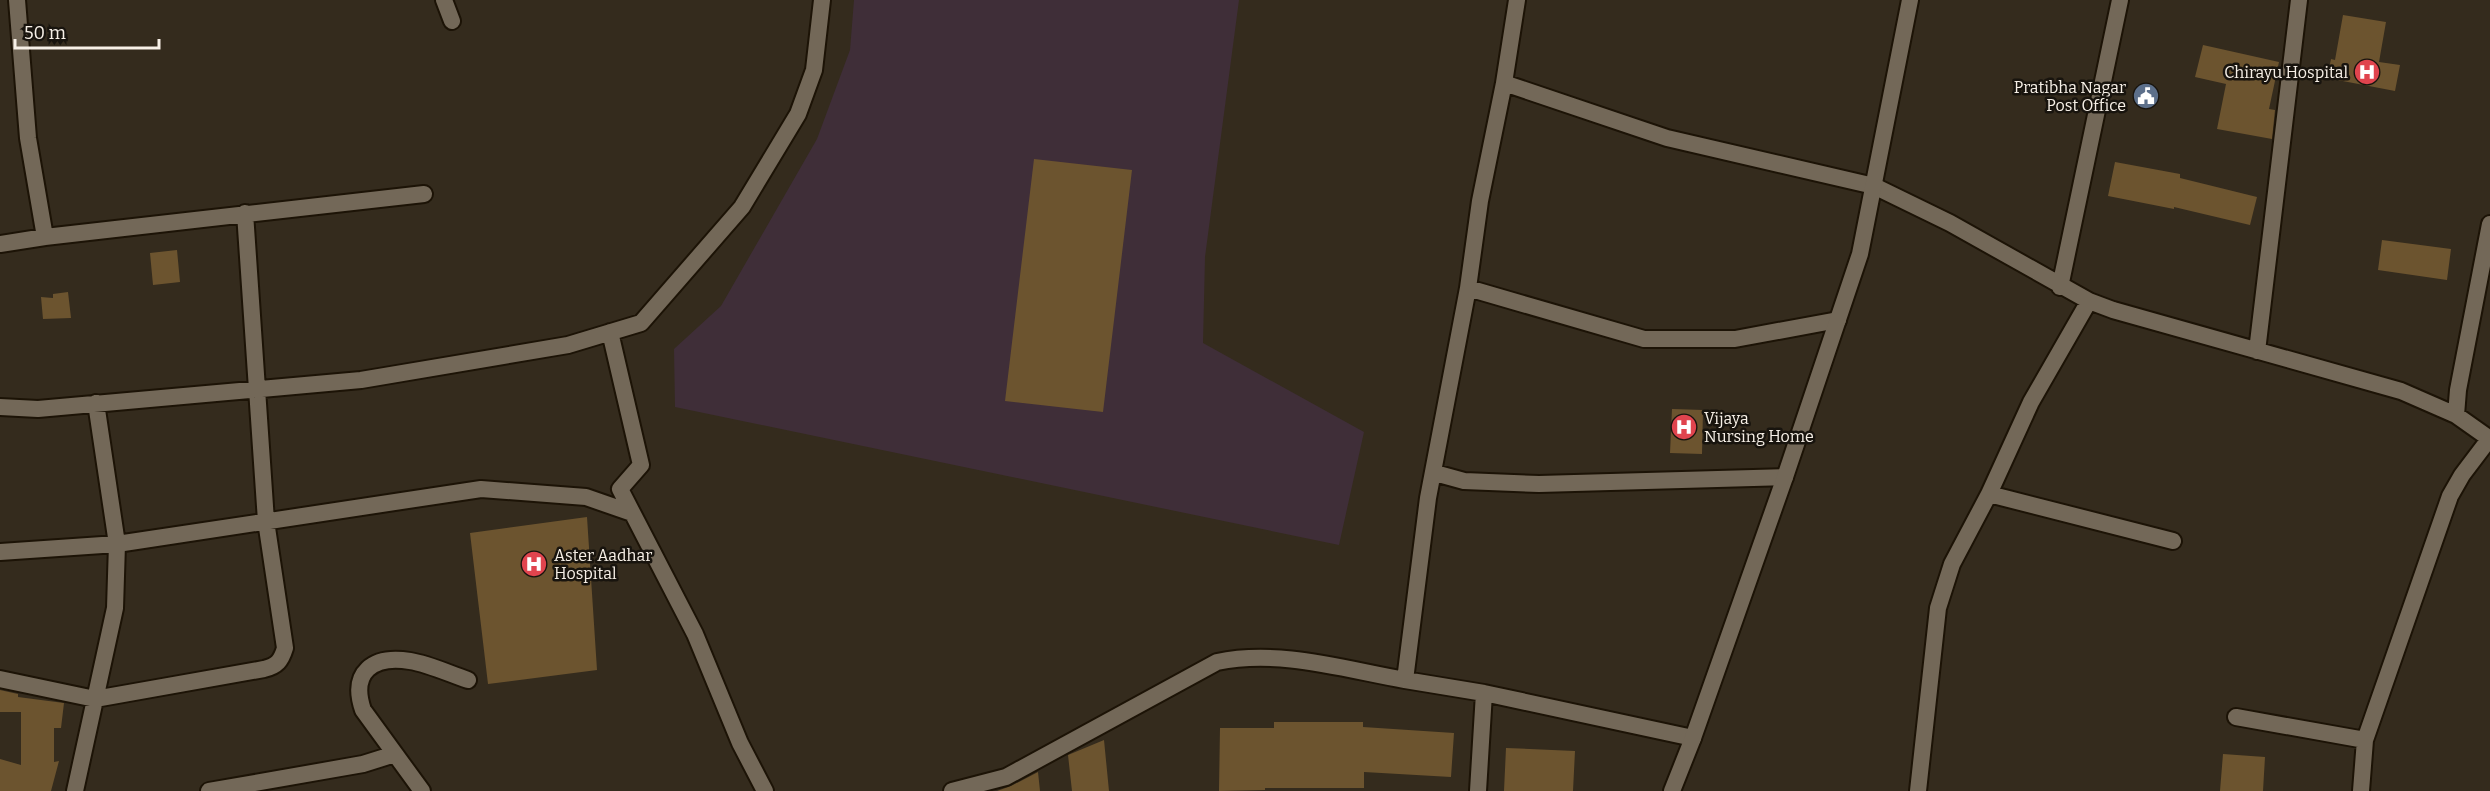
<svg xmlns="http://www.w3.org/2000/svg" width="2490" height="791" viewBox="0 0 2490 791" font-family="Bitter,serif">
<rect width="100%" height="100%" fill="#342b1d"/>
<!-- industrial -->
<path fill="#3f2e38" d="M854,0H1239L1205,257L1203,343L1364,432L1339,545L675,407L674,349L721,306L817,139L850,50Z"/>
<!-- building -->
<path fill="#6c542f" d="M2343,15L2386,22L2379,62L2400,65L2395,91L2327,78L2331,59L2335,60Z
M2203,45L2279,62L2269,109L2275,110L2272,139L2217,129L2226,84L2195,77Z
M1034,159L1132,170L1103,412L1005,401Z
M2115,162L2180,174V178L2257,197L2250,225L2174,207V209L2108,196Z
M2382,240L2451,249L2447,280L2378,270Z
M177,250L180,282L153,285L150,253Z
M68,292L71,318L43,319L41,297L53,298V294Z
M1672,409L1703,410L1702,454L1670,453Z
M587,517L597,670L488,684L470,533Z
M0,690L18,694V697L64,703L61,728H54V762L59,761L51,791H0V759L21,765V712H0Z
M1274,722H1363V727L1454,733L1451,777L1364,772V788H1265V790L1219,791L1220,728H1274Z
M1104,740L1109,791H1072L1068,755Z
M1506,748L1575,751L1573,791H1504Z
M2223,754L2265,757L2263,791H2220Z
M1038,772L1040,791H997L1011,786Z"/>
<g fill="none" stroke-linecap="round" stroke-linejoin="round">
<!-- minor casing -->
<g stroke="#1c1306" stroke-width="20">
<path id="minor" d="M444,0L452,21
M1517,0L1504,83L1480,201L1468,288L1428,498L1405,680L1484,693L1693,738
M1504,83L1667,138L1874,186L1950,223L2089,301L2113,310L2401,391L2456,415L2490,439
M45,237L424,194
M0,244L45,237L28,138L17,0
M2060,287L2120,0
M1468,288L1644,339H1735L1838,320
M2089,301L2031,402L1989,494L2173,541
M610,332L641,465L620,489L695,634L740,743L765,791
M2257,351L2299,0
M0,407L38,409L361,380L568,345L641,323L742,207L798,114L814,70L822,0
M2456,415L2458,390L2490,224
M1435,473L1464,481L1539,484L1785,477
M0,552L117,544L481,489L586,497L632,513
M0,679L95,699L264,669C277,666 281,661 285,648L266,521L245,213
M2236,717L2365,740L2361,791
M2365,740L2450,496L2462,475L2490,438
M75,791L115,608L117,544L96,403
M209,791L363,764L395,754
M422,791L363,710C350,672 373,655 410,661C429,664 450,674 468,680
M952,791L1006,777L1217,662C1279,649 1343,669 1405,680
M1478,791L1484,693
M1918,791L1938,608L1952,564L1989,494"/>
</g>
<!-- tertiary casing -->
<g stroke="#1c1306" stroke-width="20">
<path id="tertiary" d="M1672,791L1693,738L1785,477L1860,254L1910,0"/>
</g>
<!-- minor -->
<use href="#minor" stroke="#736858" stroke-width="16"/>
<!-- tertiary -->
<use href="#tertiary" stroke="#736858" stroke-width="16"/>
</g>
<!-- icons -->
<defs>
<g id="hospital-disc" transform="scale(1.35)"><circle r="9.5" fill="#e0444e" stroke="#18140e"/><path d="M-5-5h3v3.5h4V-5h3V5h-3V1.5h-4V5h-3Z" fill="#fff"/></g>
<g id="civic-disc" transform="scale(1.35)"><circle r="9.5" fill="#5c6f8a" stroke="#18140e"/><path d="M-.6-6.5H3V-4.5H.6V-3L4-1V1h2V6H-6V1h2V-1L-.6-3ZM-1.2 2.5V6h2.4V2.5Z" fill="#fff"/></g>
</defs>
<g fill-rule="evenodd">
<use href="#hospital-disc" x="2367" y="72"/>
<use href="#civic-disc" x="2146" y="96"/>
<use href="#hospital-disc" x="1684" y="427"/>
<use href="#hospital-disc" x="534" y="564"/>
</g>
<g text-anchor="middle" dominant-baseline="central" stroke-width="5" stroke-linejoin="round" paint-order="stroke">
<!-- poi labels -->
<g font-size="16" fill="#f7f0e7" stroke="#18140e" text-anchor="end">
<text x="2348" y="72">Chirayu Hospital</text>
<text x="2126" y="87">Pratibha Nagar<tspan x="2126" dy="18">Post Office</tspan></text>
<text x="1704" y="418" text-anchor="start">Vijaya<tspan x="1704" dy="18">Nursing Home</tspan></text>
<text x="554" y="555" text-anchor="start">Aster Aadhar<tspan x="554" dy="18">Hospital</tspan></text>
</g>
</g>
<!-- scale -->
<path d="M15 39v9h144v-9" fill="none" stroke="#f7f0e7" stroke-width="3"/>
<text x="24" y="39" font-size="18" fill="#f7f0e7" stroke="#18140e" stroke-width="4.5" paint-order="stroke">50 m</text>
</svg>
